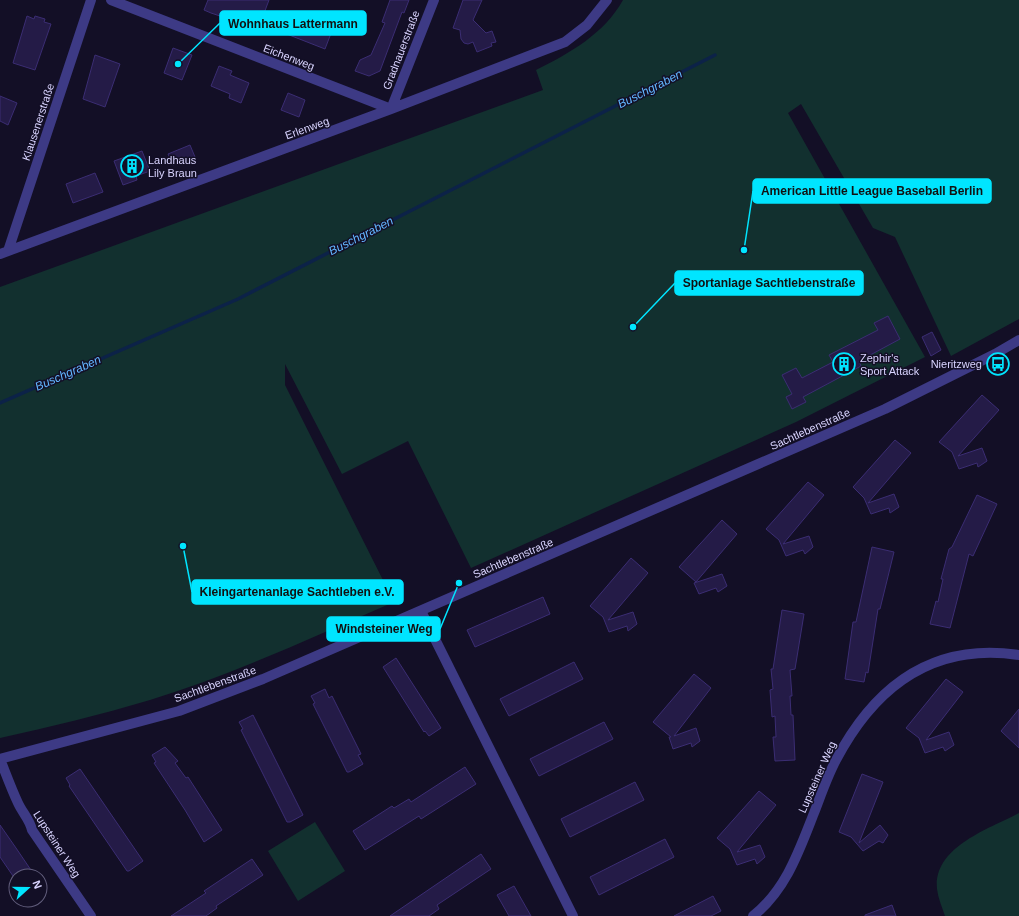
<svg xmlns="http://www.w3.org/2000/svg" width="1019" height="916" viewBox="0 0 1019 916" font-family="Helvetica,sans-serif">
<rect width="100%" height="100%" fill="#130f26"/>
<!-- green -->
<path fill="#12302f" d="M623,0H1019V319L951,356L895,237L873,228L801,104L788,113L925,357L796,422L471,568L408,441L342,474L285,364V385L394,602C313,637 234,674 150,700C100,715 50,727 0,738V287L543,90L536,70C570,53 604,34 623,0Z
M1019,813V916H945C942,907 938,898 937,889C933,847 989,829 1019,813Z
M315,822L345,871L298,901L268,851Z"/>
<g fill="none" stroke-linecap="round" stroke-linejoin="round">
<!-- stream -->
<path stroke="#0c2248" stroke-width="3.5" d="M0,403L238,299L715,55"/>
</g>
<!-- building -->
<path fill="#241b47" stroke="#3b2d73" d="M208,0H269L260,24L228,13L226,18L211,13L204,10Z
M390,0H409L404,13L402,12L380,71L369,76L355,71L360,60L371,55L385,23L382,22Z
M463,0H482L473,20L486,33L492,31L496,42L491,43L492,46L477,52L473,42L468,44L464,43L461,39L460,30L453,28Z
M286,13L302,21L301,24L322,32L324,24L333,28L325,49L279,31L282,24L269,18Z
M27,16L34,19L35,16L45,19L44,22L51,24L35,70L13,63Z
M173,48L192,55L182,80L164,73Z
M95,55L120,64L105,107L83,99Z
M219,66L232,71L230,75L249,83L241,103L229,98L230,94L211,86Z
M288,93L305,100L299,117L281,110Z
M0,96L17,103L8,125L0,121Z
M190,145L195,157L173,165L168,154Z
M142,151L150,171L136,176L137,180L123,185L114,161Z
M95,173L103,192L73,203L66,184Z
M888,316L900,339L859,361L861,366L803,397L806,402L792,409L786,397L792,394L782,375L796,368L802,378L833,362L829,355L878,330L874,323Z
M932,332L941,350L931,356L922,337Z
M982,395L999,410L958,456L982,448L987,461L978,467L977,463L959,469L952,452L939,442Z
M895,440L911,453L868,503L894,494L899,507L890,513L889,508L871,514L864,498L853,487Z
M808,482L824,495L783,544L809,536L813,547L805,554L803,550L786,556L779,540L766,529Z
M977,495L997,504L973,556L969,554L950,628L930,624L936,601L938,602L943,579H941L949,549L952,547Z
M722,520L737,534L696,582L679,567Z
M872,547L894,552L880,609H878L868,673L866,672L864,682L845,679L853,622H856Z
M631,558L648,573L608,620L633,612L637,624L628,631L627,626L609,632L603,617L590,606Z
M722,574L727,586L718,592L716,588L699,594L694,583Z
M543,597L550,614L475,647L467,630Z
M782,610L804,614L795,669L790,670L792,696H790L791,715H793L795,760L775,761L773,737H776L775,716L772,717L770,690L773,689L771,669H773Z
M396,658L441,728L429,736L425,731L424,732L383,667Z
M574,662L583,679L509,716L500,699Z
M694,674L711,688L674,736L696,728L700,741L692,747L691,743L673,749L669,737H671L653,722Z
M946,679L963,692L926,740L949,732L954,745L945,751L943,747L925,753L919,738L906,728Z
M325,689L329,698L332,696L361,754L358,755L363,764L349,772H347L313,704L315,703L311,696Z
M1019,709V748L1001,731Z
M253,715L303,815L290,822H287L241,730L243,729L239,722Z
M604,722L613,739L539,776L530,759Z
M165,747L178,761L175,763L186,778L188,777L222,830L204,842L185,810L154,763L156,762L152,755Z
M465,767L476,784L421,819L419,816L365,850L353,831L392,806L394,808L409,799L411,802Z
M80,769L143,861L129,871H127L69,786L70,785L66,778Z
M862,774L883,782L859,843L880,825L888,835L883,843L879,841L863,851L851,837L839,832Z
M635,782L644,800L570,837L561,819Z
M759,791L776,805L737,852L760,845L765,857L757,864L755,859L737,865L730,849L717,838Z
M0,825L16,848L35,876H13L0,857Z
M665,839L674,857L599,895L590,877Z
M481,854L491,869L437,905L439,909L429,916H390Z
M252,859L263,875L216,906L217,908L206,916H171L206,893L204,891Z
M514,886L531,916H509L497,895Z
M713,896L721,911L711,916H674Z
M892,905L896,916H865V915Z"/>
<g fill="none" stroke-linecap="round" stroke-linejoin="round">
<!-- street -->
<path stroke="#3d3a85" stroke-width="10" d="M111,0L391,109L434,0
M8,251L91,0
M0,254L391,109L565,42L587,25L607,0
M421,611L573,916
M0,759L179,711L263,679L885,409L995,354L1019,340
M0,759C6,774 11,788 18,803C22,812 30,820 32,830L91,916
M753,916C786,890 799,851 814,813C821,795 827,777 836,760C875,686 933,642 1019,655"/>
</g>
<!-- icons -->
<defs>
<g id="building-ring" transform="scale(1.15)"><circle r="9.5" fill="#130f26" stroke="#00e5ff" stroke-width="1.5"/><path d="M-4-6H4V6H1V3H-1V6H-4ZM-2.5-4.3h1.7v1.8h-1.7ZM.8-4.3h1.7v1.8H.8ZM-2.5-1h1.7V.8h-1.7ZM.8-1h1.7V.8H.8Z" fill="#00e5ff"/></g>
<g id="bus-ring" transform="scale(1.15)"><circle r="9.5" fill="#130f26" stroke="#00e5ff" stroke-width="1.5"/><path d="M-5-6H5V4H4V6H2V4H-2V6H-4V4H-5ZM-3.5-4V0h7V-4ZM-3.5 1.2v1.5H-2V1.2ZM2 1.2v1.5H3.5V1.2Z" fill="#00e5ff"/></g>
</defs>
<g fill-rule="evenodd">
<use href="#building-ring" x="132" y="166"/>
<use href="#building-ring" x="844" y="364"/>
<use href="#bus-ring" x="998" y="364"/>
</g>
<g text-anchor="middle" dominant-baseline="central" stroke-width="3" stroke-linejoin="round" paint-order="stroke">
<!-- street labels -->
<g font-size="11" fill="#d9d4ff" stroke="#130f26">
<text transform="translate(401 50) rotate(-69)">Gradnauerstraße</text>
<text transform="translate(289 57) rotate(21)">Eichenweg</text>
<text transform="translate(38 122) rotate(-72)">Klausenerstraße</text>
<text transform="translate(307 128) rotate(-20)">Erlenweg</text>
<text transform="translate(810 429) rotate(-24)">Sachtlebenstraße</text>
<text transform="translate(513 558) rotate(-23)">Sachtlebenstraße</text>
<text transform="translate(215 684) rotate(-20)">Sachtlebenstraße</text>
<text transform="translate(817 777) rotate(-66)">Lupsteiner Weg</text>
<text transform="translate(57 844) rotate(57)">Lupsteiner Weg</text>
</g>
<!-- poi labels -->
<g font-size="11" fill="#d9d4ff" stroke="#130f26" text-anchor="start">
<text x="148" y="160">Landhaus<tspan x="148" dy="13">Lily Braun</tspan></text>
<text x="860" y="358">Zephir's<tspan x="860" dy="13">Sport Attack</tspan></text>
<text x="982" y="364" text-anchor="end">Nieritzweg</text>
</g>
<!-- water labels -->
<g font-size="12" font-style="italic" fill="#62b6ff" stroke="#130f26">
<text transform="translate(650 89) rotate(-27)">Buschgraben</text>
<text transform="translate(361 236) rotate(-27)">Buschgraben</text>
<text transform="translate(68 373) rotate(-24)">Buschgraben</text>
</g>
</g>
<!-- callouts -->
<path fill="none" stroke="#00e5ff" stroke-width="1.5" d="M178 64L220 23M744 250L753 191M633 327L675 283M183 546L192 592M459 583L440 629"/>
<g fill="#00e5ff" stroke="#130f26" stroke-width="1.5">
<circle cx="178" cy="64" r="4"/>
<circle cx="744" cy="250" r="4"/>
<circle cx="633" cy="327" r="4"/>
<circle cx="183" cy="546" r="4"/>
<circle cx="459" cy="583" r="4"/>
</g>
<g fill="#00e5ff" stroke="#00e5ff" stroke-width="1.5">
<rect x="220" y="11" width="146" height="24" rx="4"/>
<rect x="753" y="179" width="238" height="24" rx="4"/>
<rect x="675" y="271" width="188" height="24" rx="4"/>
<rect x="192" y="580" width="211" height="24" rx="4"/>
<rect x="327" y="617" width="113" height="24" rx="4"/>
</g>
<g font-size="12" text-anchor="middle" font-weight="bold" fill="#111">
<text x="293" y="28">Wohnhaus Lattermann</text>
<text x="872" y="195">American Little League Baseball Berlin</text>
<text x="769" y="287">Sportanlage Sachtlebenstraße</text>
<text x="297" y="596">Kleingartenanlage Sachtleben e.V.</text>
<text x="384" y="633">Windsteiner Weg</text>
</g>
<!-- north arrow -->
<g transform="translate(28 888) rotate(69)"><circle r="19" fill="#130f26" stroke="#625e7d"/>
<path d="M0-3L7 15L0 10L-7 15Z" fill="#00e5ff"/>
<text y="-6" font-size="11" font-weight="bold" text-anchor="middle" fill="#d9d4ff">N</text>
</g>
</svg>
